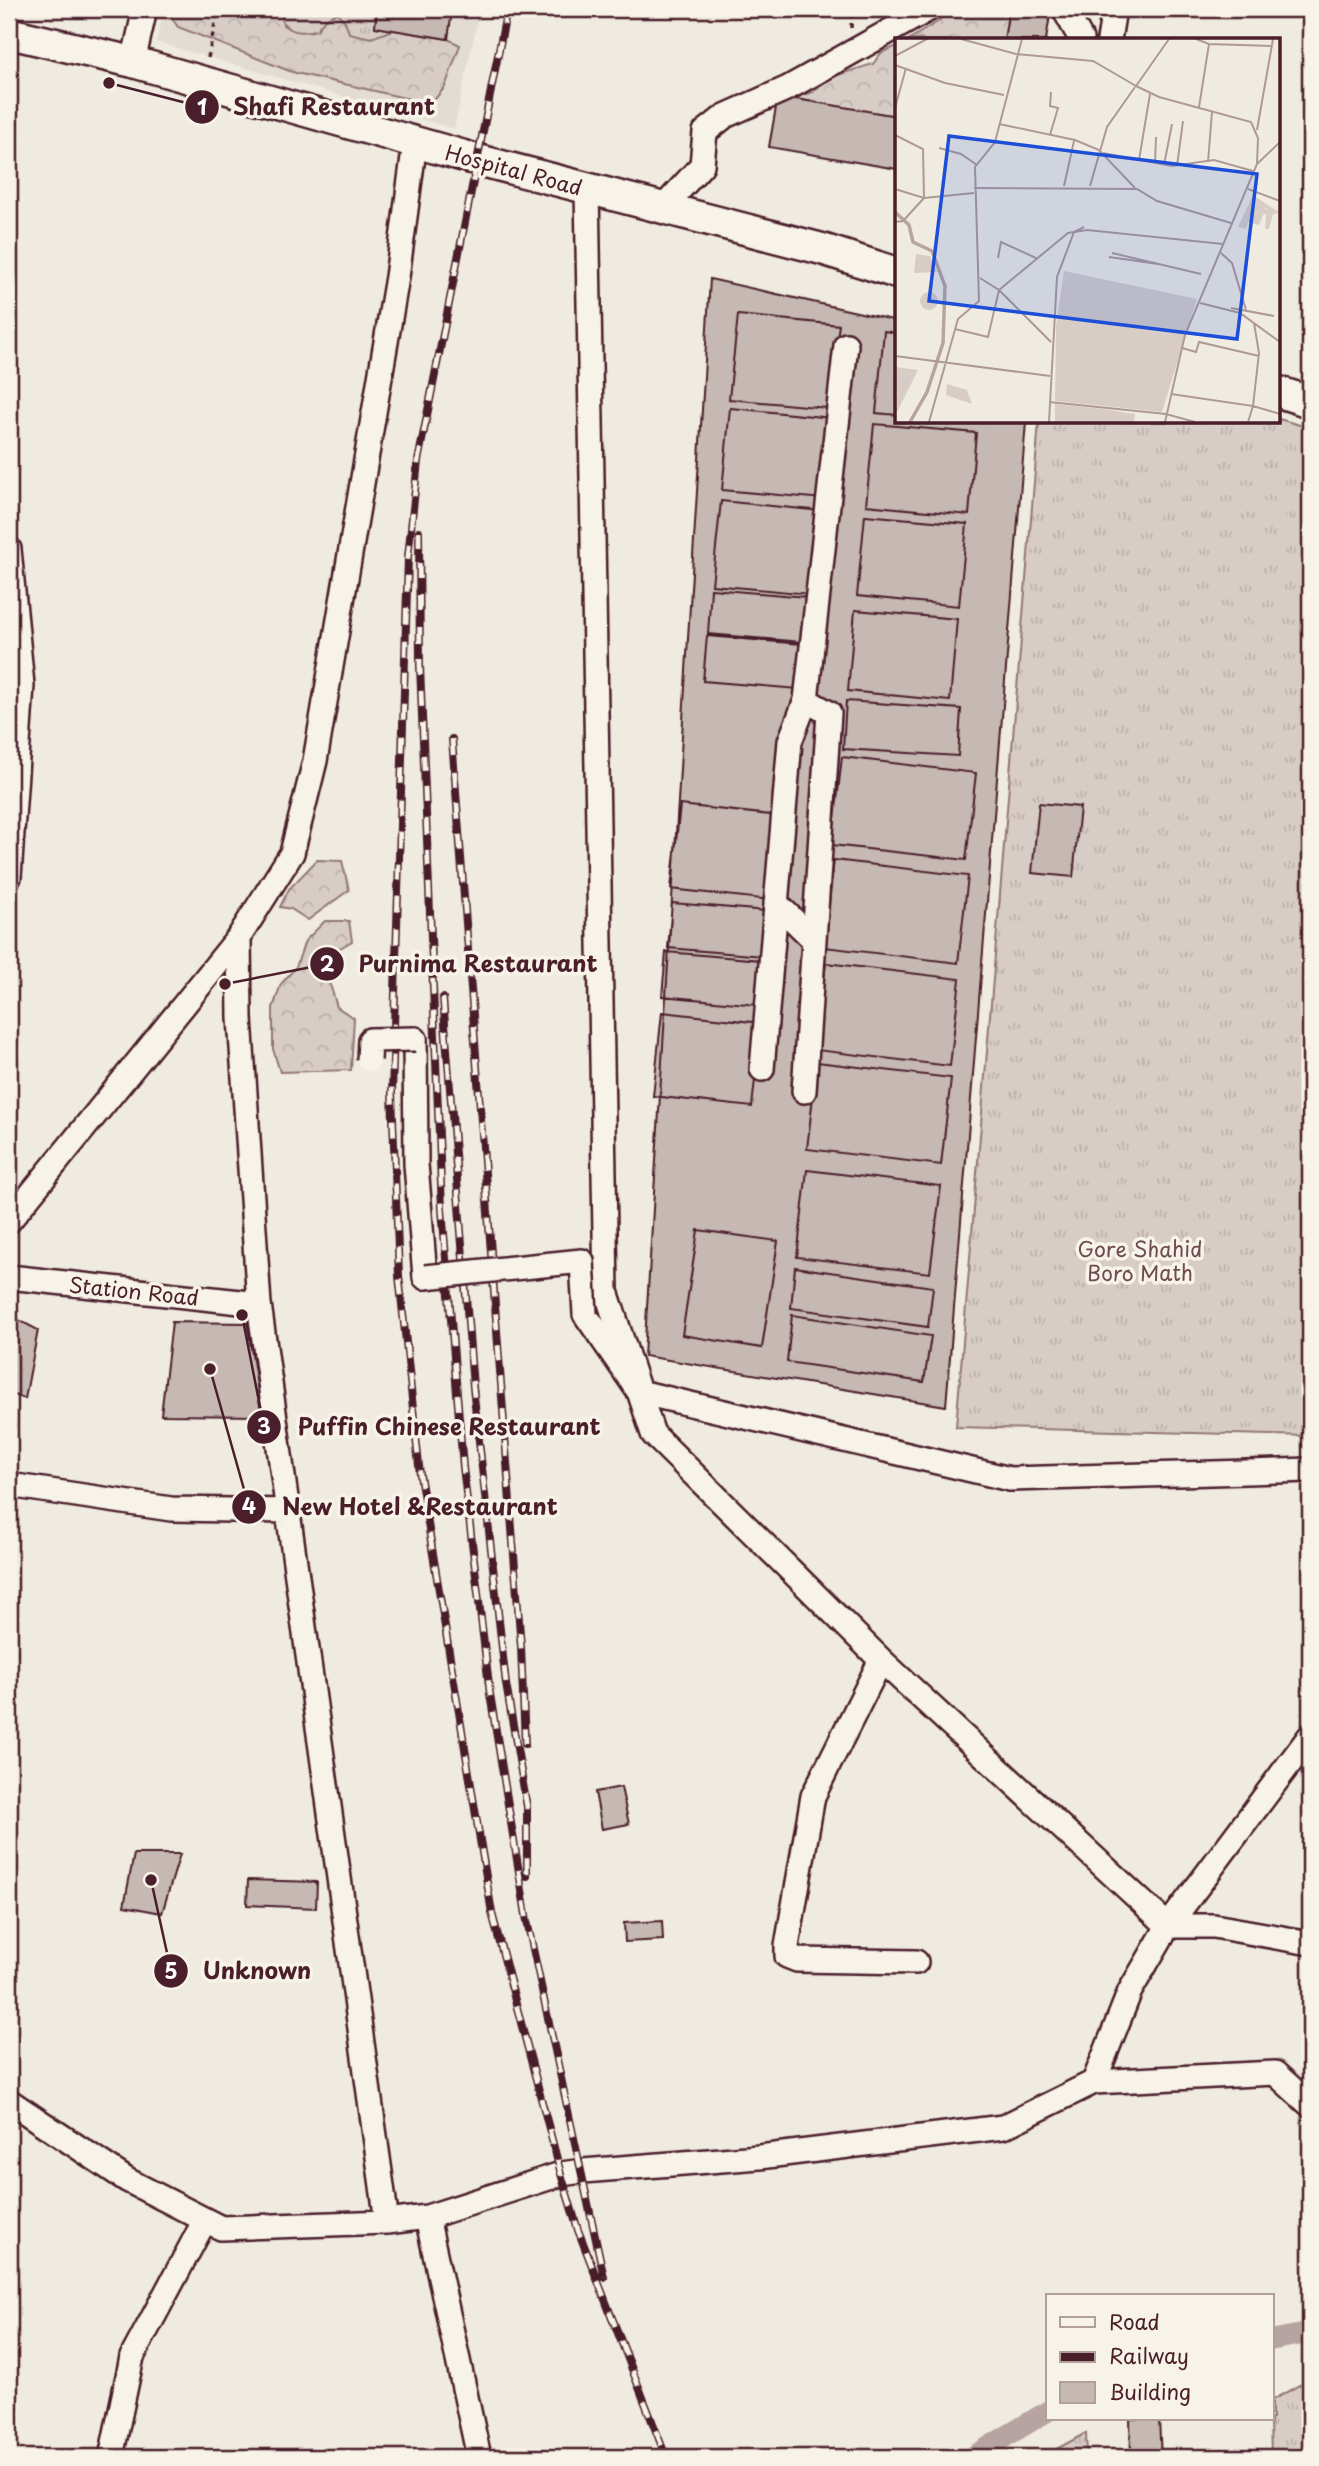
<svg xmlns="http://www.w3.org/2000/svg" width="1319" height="2466" viewBox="0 0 1319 2466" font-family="'Playpen Sans',sans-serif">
<defs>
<pattern id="grass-tufts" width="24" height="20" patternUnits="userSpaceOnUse" patternTransform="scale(1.75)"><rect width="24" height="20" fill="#d8cdc6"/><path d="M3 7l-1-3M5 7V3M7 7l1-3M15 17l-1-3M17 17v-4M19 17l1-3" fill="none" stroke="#bbb0aa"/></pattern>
<pattern id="forest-crowns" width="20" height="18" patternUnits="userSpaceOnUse" patternTransform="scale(1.75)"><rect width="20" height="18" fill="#d8cdc6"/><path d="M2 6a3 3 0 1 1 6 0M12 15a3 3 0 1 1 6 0" fill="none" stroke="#bbb0aa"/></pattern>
</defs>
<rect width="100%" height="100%" fill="#f0ebe0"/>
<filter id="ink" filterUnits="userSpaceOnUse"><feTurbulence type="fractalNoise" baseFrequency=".0143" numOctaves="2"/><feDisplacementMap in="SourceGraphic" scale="14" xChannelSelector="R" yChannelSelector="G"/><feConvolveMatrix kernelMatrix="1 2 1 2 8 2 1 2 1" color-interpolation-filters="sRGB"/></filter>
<g filter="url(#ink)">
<!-- built -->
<path fill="#e3dcd2" d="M164,9H480L454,129L156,42Z"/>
<!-- grass -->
<path fill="url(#grass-tufts)" stroke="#917678" stroke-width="2" d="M275,9H377L375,27L393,30C379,38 364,41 349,34L345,22L325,19L317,30C292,35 286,32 275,9Z
M1279,419L1310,428V1436L956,1427L1039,422H1279Z
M1303,2383H1310V2457H1266H1271L1270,2419H1272V2400Z
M1086,2433L1087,2457H1042Z"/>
<!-- forest -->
<path fill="url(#forest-crowns)" stroke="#917678" stroke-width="2" d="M171,9H275L282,14L283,25C294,33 303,33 317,30L325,19L337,13L345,21L349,33L371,38L393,30L448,39L460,45L445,87L435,99L418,101L292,72L178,27L171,17Z
M947,9L1008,14L1004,40H908L939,21Z
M897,46V116L791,98L813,92L828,78L873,64L881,53Z
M317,860L342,861L349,890L308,920L291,909L280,907L289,889Z
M325,921H349L352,941L333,952L330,984L337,1007L354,1018L351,1070L280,1072L273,1049V1008L281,984L296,967L305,941Z"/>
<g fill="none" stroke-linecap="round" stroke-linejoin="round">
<!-- canal -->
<path stroke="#b7a4a2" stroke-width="21" d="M1272,2340L1310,2333
M972,2457L1048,2411"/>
</g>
<!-- building -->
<path fill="#c6b8b3" stroke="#4a1f2b" stroke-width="2" d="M377,9L452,11L448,39L375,27Z
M770,9H831V17L770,16Z
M1009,9H1051L1046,40H1004Z
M778,96L897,116V169L769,147Z
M710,279L897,321V422H1026L946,1406L644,1356Z
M738,315L839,325L827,408L729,399Z
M884,331L897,333V415L876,413Z
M730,408L832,418L824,499L722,490Z
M874,424L976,433L969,515L866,505Z
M721,501L822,511L810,594L712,585Z
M865,515L967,524L959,606L857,596Z
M711,589L806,597L803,642L708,634Z
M855,610L957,619L950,701L848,691Z
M707,636L802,644L798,689L703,681Z
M846,701L961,709L958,756L843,749Z
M842,757L976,773L966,860L832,845Z
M1039,803L1080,807L1073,877L1032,873Z
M680,805L780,816L771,900L671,889Z
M834,860L968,876L958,963L824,947Z
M672,903L767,911L763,956L668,948Z
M666,952L761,960L757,1005L662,996Z
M826,963L960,979L950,1066L816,1050Z
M662,1012L761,1023L752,1107L653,1096Z
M817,1062L951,1078L941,1165L807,1149Z
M807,1170L941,1186L930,1273L797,1257Z
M698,1230L778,1241L762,1348L682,1335Z
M795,1267L933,1287L928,1327L791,1308Z
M9,1315L38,1330L25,1399L9,1393Z
M792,1315L931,1336L924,1382L787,1362Z
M172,1322L247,1323L262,1416L161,1415Z
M621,1787L629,1824L602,1829L595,1792Z
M134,1854H180L162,1913L124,1906Z
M248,1880L317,1882L316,1908L247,1905Z
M662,1921L663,1940L625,1942L624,1923Z
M1130,2419H1159L1161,2457H1131Z"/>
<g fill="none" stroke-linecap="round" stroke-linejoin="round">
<!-- minor casing -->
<g stroke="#4a1f2b" stroke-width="28">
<path id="minor" d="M1064,9L1081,39
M1109,40L1114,9
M133,62L145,9
M587,188L606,1291L653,1434L881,1660L1168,1926H1214L1310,1943
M663,208L702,165L705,132L725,116L788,88L929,9
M9,549L22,685L9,877
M776,903L814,940
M415,1039L416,1164L425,1277
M762,1069L790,741L806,700L846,345
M804,1091L829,713L806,700
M9,1221L239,937
M9,1277L259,1304
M585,1314L639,1392L1010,1479L1310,1470
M9,1485L171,1509L287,1511
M881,1660L813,1796L787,1946V1956L797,1960L916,1962
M1094,2082L1130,1991L1168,1926L1310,1736
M9,2101L127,2180L221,2228L387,2222L427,2217L561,2174L583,2171L759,2157L1003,2127L1094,2082L1275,2073L1310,2105
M427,2217L479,2457
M387,2222L259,1304L240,1018L239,937L292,853L315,761L397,277L415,142
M111,2457L132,2357L205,2220"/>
</g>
<!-- major casing -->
<g stroke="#4a1f2b" stroke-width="35">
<path id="major" d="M9,33L133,62L478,160L822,249L897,273
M1279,392L1310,402"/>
</g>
<!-- path -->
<path stroke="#4a1f2b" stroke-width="3.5" stroke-dasharray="5 5" stroke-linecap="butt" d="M851,28L852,9
M208,58L218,9"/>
<!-- minor -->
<use href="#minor" stroke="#f7f3e8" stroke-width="23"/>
<!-- major -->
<use href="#major" stroke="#f7f3e8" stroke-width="30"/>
<!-- rail casing -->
<g stroke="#4a1f2b" stroke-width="8">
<path id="rail" d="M507,9L418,461L408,557L392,1093L399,1276L420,1475L492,1913L561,2174L578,2230L666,2457
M419,531L420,666L442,1209L463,1467L490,1694L527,1921L604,2277
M452,739L521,1647L525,1744
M443,998L473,1387L506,1684L527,1807V1876"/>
</g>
<!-- rail -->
<use href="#rail" stroke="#f7f3e8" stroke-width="5" stroke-dasharray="16" stroke-linecap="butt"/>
<!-- minor-bridge casing -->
<g stroke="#4a1f2b" stroke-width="28" stroke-linecap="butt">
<path id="minor-bridge" d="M369,1060L370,1040L415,1039
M425,1277L582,1261L585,1314"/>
</g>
<!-- minor-bridge -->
<use href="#minor-bridge" stroke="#f7f3e8" stroke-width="23"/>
</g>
</g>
<g text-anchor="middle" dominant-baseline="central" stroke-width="7" stroke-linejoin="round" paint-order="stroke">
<!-- street labels -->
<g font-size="21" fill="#4a1f2b" stroke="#f7f3e8">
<text transform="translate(514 169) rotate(15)">Hospital Road</text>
<text transform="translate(134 1290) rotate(6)">Station Road</text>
</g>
<!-- park labels -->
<g font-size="21" fill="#6e4a52" stroke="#f7f3e8">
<text x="1140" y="1248">Gore Shahid<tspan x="1140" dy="24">Boro Math</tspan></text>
</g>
</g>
<!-- overview -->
<g transform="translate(895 38)">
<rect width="385" height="385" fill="#f0ebe0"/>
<path d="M359,166L369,168L374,175L368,177L364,187L353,184ZM21,216L35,218L42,234L19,235ZM169,233L302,261L267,374L160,363L161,288ZM25 263a9 9 0 1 1 18 0a9 9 0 1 1-18 0ZM0,329L23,332L0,378ZM52,346L72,352L77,366L51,357ZM160,366L208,371L240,376L239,384H160Z" fill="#d8cdc6"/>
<path d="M358,157L385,175L378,176L374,191H370L372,170L359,166L351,191L343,189Z" fill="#d8cdc6"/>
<path fill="none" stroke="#b7a4a2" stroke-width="3.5" d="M0,174L14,187L18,204L37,213L50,248L48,305L32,354L15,384"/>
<path fill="none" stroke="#ae9998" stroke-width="2" d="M66,1L121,16L198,23L241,48M274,1L241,48L264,59L356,84L363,100M301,1L314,6L377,8M0,18L32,1M0,27L50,45L109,57M304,69L314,6M0,70L11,30M104,86L180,102L204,112L240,150M362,92L378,1M0,97L28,111L29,160L8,183L0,184M155,97L163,70L155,68L156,54M44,110L66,116L82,127M208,115L277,128L319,122L358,133M244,122L255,56M313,124L317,74M260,125L261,99M362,126L385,104M269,127L277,86M282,128L288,83M169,148L179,103M195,148L212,89L240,49M79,150L242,151L262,163L336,185M0,151L29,160L79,155M353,151L385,163M217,215L306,236M326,215L337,225L351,272M214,219L263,226M103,220L106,204L141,220M85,240L104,252L156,304M305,265L345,275L385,304M336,270L379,278M359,285L364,315L358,368L385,376M60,291L93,299L104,252L173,195L192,192L328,206M287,310L301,314L304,304L364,318M0,318L155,338M276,356L358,368L353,384M154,364L271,376L300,384M34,384L63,281L84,263L80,129L100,104L127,1M154,384L162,239L179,194L189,189M270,384L290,297L362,126L363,100"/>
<path fill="#1d4ed8" fill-opacity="0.15" stroke="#1d4ed8" stroke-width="3.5" d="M54,98L362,136L342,301L34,263Z"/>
<rect width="385" height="385" fill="none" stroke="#4a1f2b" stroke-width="3.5"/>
</g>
<!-- callouts -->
<path fill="none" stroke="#4a1f2b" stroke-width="2.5" d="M109 83L202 107M225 984L327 964M242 1315L264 1427M210 1369L249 1507M151 1880L171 1971"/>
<g fill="#4a1f2b" stroke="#f7f3e8" stroke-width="2.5">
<circle cx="109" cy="83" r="7"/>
<circle cx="225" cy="984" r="7"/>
<circle cx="242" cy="1315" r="7"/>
<circle cx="210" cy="1369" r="7"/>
<circle cx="151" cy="1880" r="7"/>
<circle cx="202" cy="107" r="18"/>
<circle cx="327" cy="964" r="18"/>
<circle cx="264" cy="1427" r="18"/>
<circle cx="249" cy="1507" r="18"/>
<circle cx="171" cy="1971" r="18"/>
</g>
<g font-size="21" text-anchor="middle" font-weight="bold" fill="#fff">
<text x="202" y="115">1</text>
<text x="327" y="972">2</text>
<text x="264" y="1434">3</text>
<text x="249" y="1514">4</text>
<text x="171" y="1979">5</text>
</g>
<g font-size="23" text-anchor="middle" font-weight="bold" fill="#4a1f2b" stroke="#f7f3e8" stroke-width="7" stroke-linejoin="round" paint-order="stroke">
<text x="334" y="115">Shafi Restaurant</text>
<text x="478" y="972">Purnima Restaurant</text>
<text x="449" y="1435">Puffin Chinese Restaurant</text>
<text x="420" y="1515">New Hotel &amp;Restaurant</text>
<text x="257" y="1979">Unknown</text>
</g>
<!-- margin -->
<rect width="1319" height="2466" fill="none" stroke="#f7f3e8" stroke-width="35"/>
<rect x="18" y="18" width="1284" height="2431" fill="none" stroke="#4a1f2b" stroke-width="2.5" filter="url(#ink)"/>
<!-- legend -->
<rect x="1046" y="2294" width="228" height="126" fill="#f7f3e8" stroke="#b29e9c" stroke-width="2"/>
<rect x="1060" y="2317" width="35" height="10" fill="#f7f3e8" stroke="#b29e9c" stroke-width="2"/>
<text x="1109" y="2330" font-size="21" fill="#4a1f2b">Road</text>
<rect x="1060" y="2352" width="35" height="10" fill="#4a1f2b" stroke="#b29e9c" stroke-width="2"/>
<text x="1109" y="2364" font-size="21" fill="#4a1f2b">Railway</text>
<rect x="1060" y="2382" width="35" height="21" fill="#c6b8b3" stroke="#b29e9c" stroke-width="2"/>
<text x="1109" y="2400" font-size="21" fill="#4a1f2b">Building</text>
</svg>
